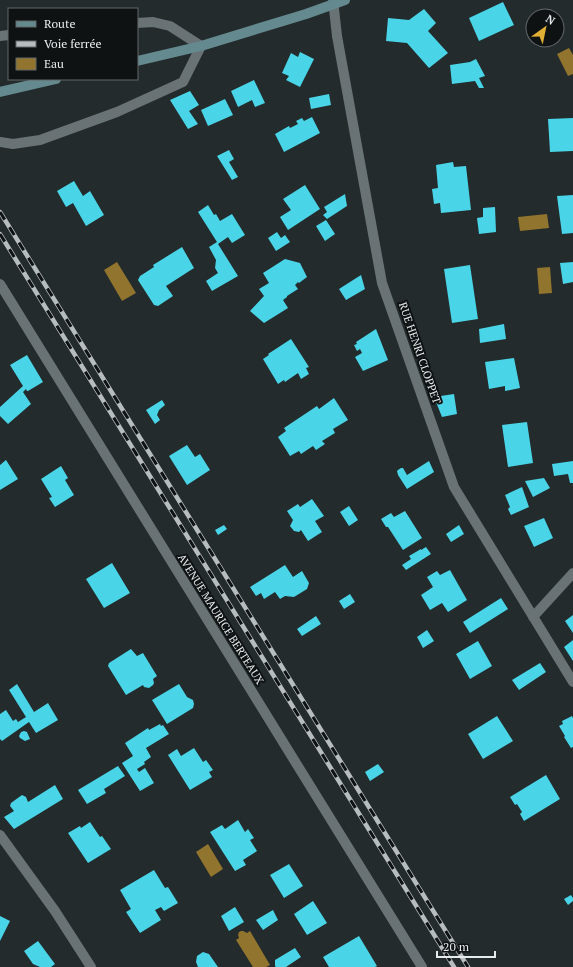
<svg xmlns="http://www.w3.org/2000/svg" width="573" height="967" viewBox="0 0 573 967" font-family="'PT Serif',serif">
<rect width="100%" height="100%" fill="#232b2c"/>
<!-- water -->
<path fill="#91742d" d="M569,48L573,55V74L568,76L557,54Z
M547,214L549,228L520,231L518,217Z
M117,262L136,293L122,301L104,270Z
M550,267L552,293L539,294L537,268Z
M208,844L223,869L211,877L196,852Z
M241,931H243L247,933L250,931L270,965L266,967H253L236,940L239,938L238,935L239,932Z"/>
<!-- building -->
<path fill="#49d5e7" d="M503,2L514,25L479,41L469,18Z
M424,9L436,23L428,31L448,53L429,68L407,43L386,41L388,18L409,20Z
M300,52L314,59L300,87L286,80L289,76L282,73L291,53L298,57Z
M476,59L485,76L479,78L484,88H479L475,81L452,84L450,65L470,62Z
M254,80L265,103L255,107L252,100L238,107L231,91Z
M190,91L199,105L189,111L198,124L188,129L170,100Z
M329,94L331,105L311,109L309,98Z
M225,99L233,115L208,126L201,110Z
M312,117L320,133L284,152L275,134L289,126L290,128L298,124L296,121L302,118L304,121Z
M573,118V151L550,152L548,119Z
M229,150L234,159L229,162L238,177L232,180L217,156Z
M453,162L454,167L466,166L471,210L441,213L440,203L434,204L432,189L438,188L436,165Z
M74,181L83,196L90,191L104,215L86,226L73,203L66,207L57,191Z
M305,185L320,209L288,230L280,217L291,210L283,199Z
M345,194L347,206L327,219L323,215L327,212L324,207Z
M573,195V233L562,234L557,196Z
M208,205L214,215L216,214L220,221L232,214L245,235L232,243L228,237L218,244L238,276L212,291L206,281L218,273L215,268L216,260L209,247L217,242L198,212Z
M495,207L496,232L479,234L477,218L483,217V208Z
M326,220L335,234L325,241L316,226Z
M277,232L281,238L285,235L290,242L276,251L268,238Z
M182,247L194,268L166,286L173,296L158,306L154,305L138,280L140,276L154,267L153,265Z
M285,259L300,263L307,277L299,283L298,282L295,285L298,289L287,296V297L283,300L288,308L264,323L250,311L264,296L259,289L269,283L263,273Z
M573,262V282L563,284L560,263Z
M470,265L478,319L452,323L444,269Z
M361,275L365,289L346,300L339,289Z
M504,324L506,339L480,343L479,329Z
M376,329L388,360L363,371L355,357L362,353L360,349L357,351L354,345L357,344L356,342Z
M291,339L309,367L306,368L309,374L301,379L298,373L285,382L284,380L278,384L263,359L269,355L268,354Z
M27,355L43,382L28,391H27L26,389L23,392L31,404L8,424L0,416V407L23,386L10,365Z
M514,358L520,388L505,391V386L489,389L485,362Z
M454,394L457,414L442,417L434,397Z
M334,398L348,420L333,429L335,433L322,441L325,444L316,450L313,446L301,454L299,451L290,456L278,437L286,431L284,428L317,406L319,409Z
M162,400L165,405L159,410L157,415L160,420L155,424L146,410Z
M527,422L533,463L508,467L502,425Z
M187,445L195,457L200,454L210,470L187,485L169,456Z
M6,460L18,479L0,490V465Z
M429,461L434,472L407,489L398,475L397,471L398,470L401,468H403L407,475Z
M573,461V483H570L568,474L554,476L552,464Z
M61,466L68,478L65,480L74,495L55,507L49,498L52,497L41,479Z
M544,478L550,488L533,497L525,481Z
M522,487L529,507L511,515L508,509L510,507L505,495Z
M312,499L324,516L315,521L322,532L308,541L301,530L299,532L294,531L290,526L293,520L287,511L298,504L300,507Z
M349,506L358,520L349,526L340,512Z
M405,511L422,538L403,550L388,527H386L381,519L391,513L394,517Z
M544,518L553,538L534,547L524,526Z
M224,525L227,529L218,535L215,530Z
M459,525L464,534L451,542L446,534Z
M426,547L431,554L406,570L402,565L411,559L409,556L421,549V550Z
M112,563L130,593L104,608L86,579Z
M285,565L293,577L302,571L309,583L307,589L294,597L285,596L280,599L275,592L264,599L261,593L256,596L250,587Z
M450,570L467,600L448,612L442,603L430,610L421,595L433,587L427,577L437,571L440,575Z
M350,594L355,602L344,609L339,601Z
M501,598L508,609L470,633L463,622Z
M573,615V633L565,621Z
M316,616L321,624L302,636L297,629Z
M427,630L434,641L423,648L417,637Z
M573,640V661L564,647Z
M478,641L492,666L470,679L456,654Z
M131,649L137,656L143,653L157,676L153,679L154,683L153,685L149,688L144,687L143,685L126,695L108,666L109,663Z
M540,663L546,672L519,690L512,680Z
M17,684L34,712L48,703L58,720L36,733L29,722L2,741L0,739V714L6,710L13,721L16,719L18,722L26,717L9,690Z
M179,684L187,697L193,700L194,704L193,708L167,724L152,700Z
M497,716L513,741L483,759L468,734Z
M572,716L573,718V747L571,748L564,737L565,736L559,726L563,724L562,721Z
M160,724L161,726L163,725L169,734L146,748L151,757L144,762L145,764L137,769L139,772L145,768L154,783L140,791L122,763L133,756L125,743L148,728L149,730Z
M24,731L27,732L30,739L25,741L20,738L19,736L21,732Z
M194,748L203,762L206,760L213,770L209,772L212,777L190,790L168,755L177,749L181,756Z
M378,764L384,772L370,781L365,772Z
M118,766L125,776L104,789L106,793L87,804L78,790Z
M546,775L560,799L524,821L520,814L522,812L517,804L515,805L510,797Z
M55,785L63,799L14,829L4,817L14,811L10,806L11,803L22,795L26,797L28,802Z
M238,820L245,832L248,829L254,838L250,840L257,851L243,860L246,865L235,871L210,832L222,825L225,829Z
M90,822L100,837L102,836L111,849L88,863L68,833L80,826L81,828Z
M289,864L303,886L284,898L270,875Z
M154,870L165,888L168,887L178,903L164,911L161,907L155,910L161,920L140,933L126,912L131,909L120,890Z
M571,895L573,898V901L568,905L564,899Z
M313,901L327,923L307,935L294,914Z
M235,907L244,922L229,931L221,916Z
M273,910L278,920L263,930L256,920Z
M0,916L10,921L0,941Z
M359,936L377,966L375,967H329L323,957Z
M38,941L55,964L51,967H40L33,964L24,951Z
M295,948L301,957L286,967H276L275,966V960Z
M203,952L209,954L218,967H198L196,962L197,956Z"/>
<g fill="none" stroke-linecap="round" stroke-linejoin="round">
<!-- street -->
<path stroke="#697274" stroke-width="10" d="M333,0L337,36L382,283L454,487L573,682
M0,36L9,35
M0,142L13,144L40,140L117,112L183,82L201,46L170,26L153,22L137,23
M0,284L422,967
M533,617L573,573
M0,835L55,911L91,967"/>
<!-- secondary -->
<path stroke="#64898f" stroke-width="10" d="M137,61L201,46L306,14L345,0
M0,92L56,79"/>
<!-- rail casing -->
<g stroke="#b7bdbe" stroke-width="4.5">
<path id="rail" d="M0,212L468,967
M0,234L454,967"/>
</g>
<!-- rail -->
<use href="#rail" stroke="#0f1213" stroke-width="3" stroke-dasharray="9" stroke-linecap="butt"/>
</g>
<g text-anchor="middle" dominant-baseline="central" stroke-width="4" stroke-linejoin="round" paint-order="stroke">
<!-- street labels -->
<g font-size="11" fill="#e6ebec" stroke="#0f1213">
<text transform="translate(420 353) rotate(71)">RUE HENRI CLOPPET</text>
<text transform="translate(221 619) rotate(58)">AVENUE MAURICE BERTEAUX</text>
</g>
</g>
<!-- legend -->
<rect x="8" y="8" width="130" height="72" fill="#0f1213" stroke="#65696a"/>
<rect x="16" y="21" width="20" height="6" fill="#64898f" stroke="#65696a"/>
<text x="44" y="28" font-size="12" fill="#e6ebec">Route</text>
<rect x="16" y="41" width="20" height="6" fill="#b7bdbe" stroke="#65696a"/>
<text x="44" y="48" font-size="12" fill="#e6ebec">Voie ferrée</text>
<rect x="16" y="58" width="20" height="12" fill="#91742d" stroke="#65696a"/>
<text x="44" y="68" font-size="12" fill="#e6ebec">Eau</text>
<!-- north arrow -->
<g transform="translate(545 28) rotate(33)"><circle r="19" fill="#0f1213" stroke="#65696a"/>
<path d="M0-3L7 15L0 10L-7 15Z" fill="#e0b034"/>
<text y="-6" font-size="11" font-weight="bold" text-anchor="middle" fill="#e6ebec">N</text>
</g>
<!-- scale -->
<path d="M437 951v6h58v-6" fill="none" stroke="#e6ebec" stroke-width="2"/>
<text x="443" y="951" font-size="12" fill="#e6ebec" stroke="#0f1213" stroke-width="3" paint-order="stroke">20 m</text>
</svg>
